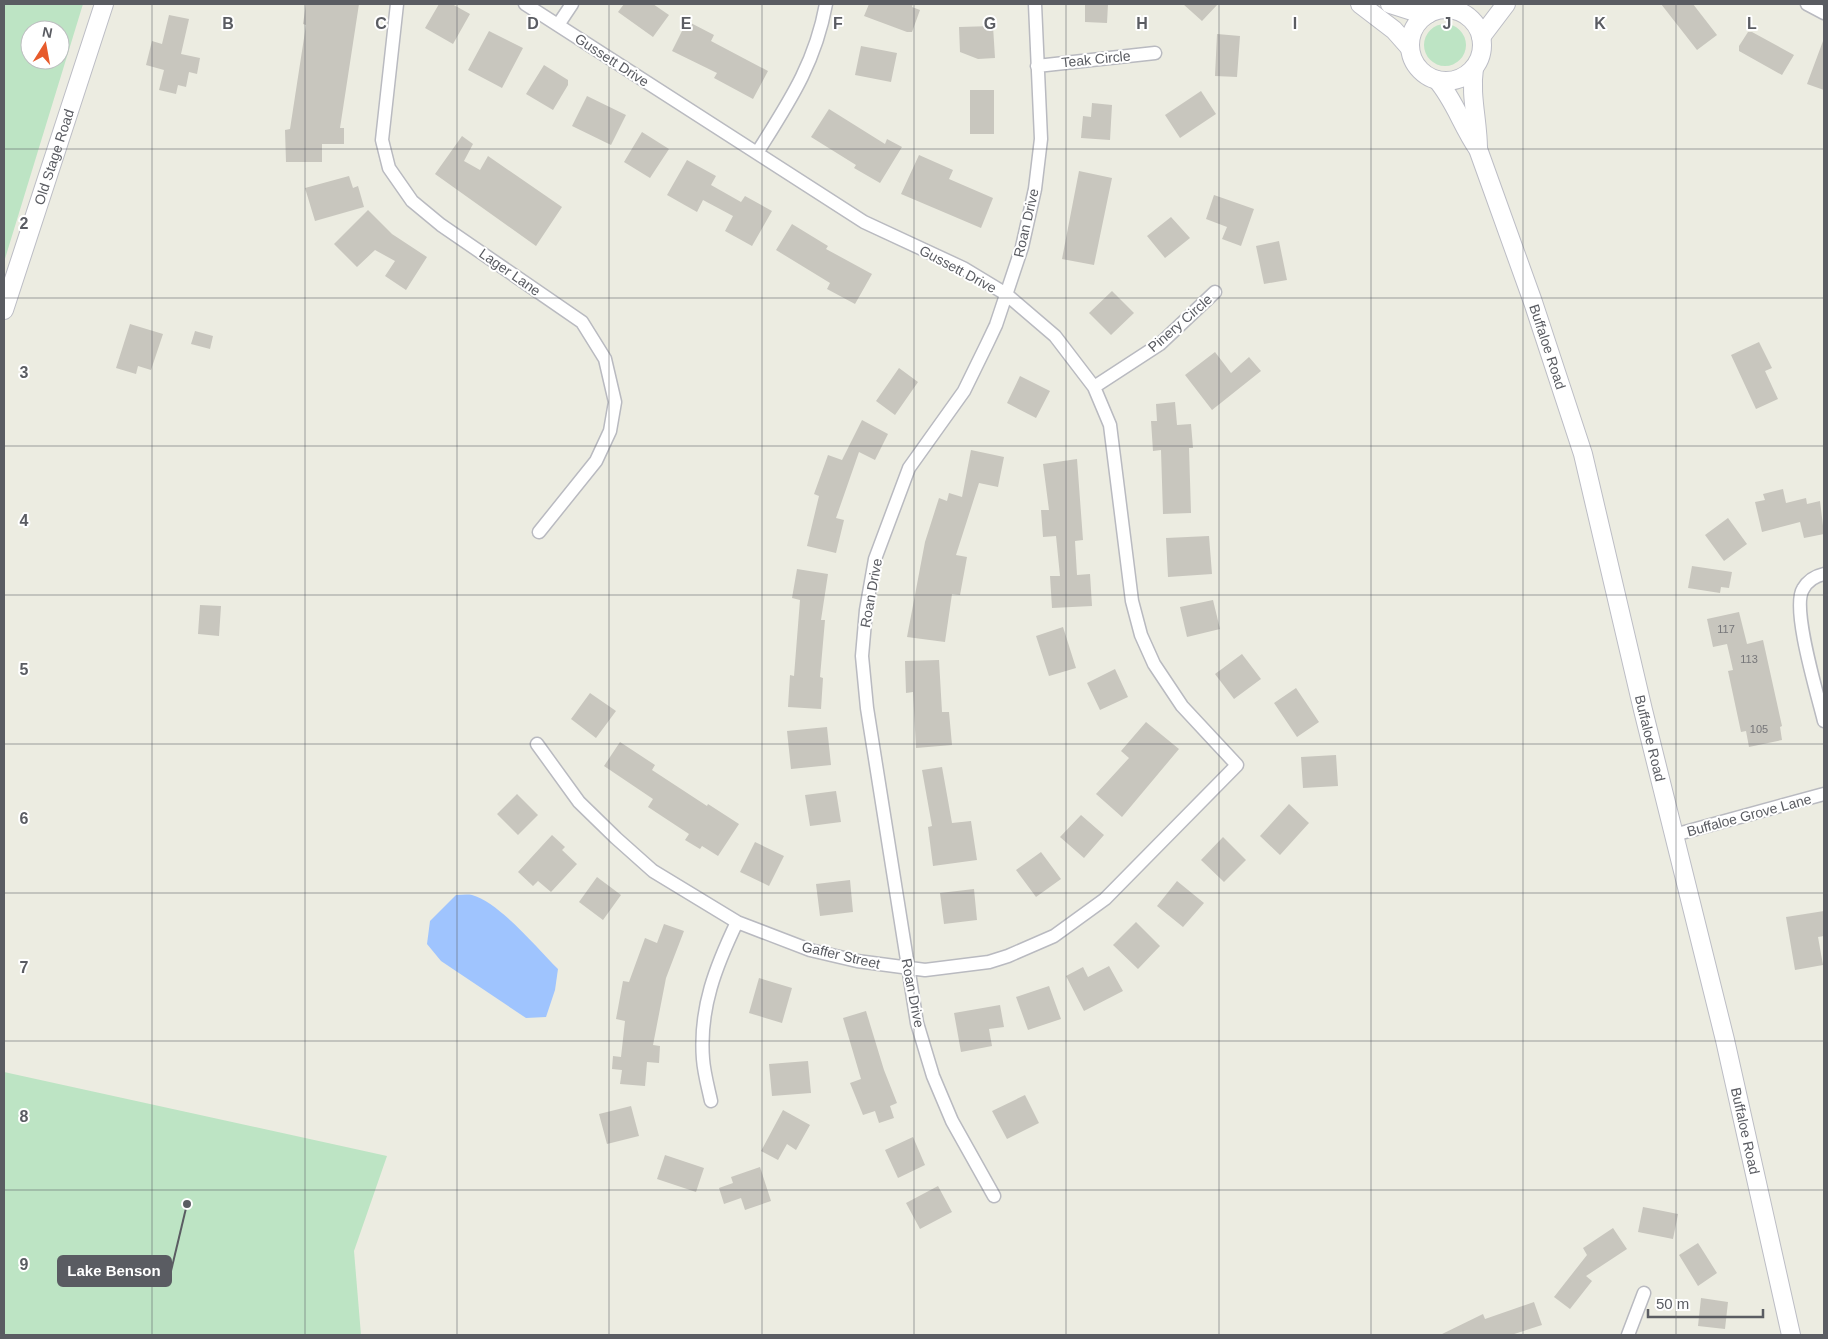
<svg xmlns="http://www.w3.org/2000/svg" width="1828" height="1339" viewBox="0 0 1828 1339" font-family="Arial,sans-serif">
<rect width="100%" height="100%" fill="#ecece1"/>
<!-- green -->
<path fill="#bde4c4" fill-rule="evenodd" d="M4,4H83L4,262ZM30,30H60V60H30Z
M1424 45a21 21 0 1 1 42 0a21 21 0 1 1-42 0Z
M4,1072L387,1156L354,1251L361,1335H4Z"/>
<!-- water -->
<path fill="#9fc4fe" d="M456,895C461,895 467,894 472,895C499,902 538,949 558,969L555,990L546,1017L526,1018L441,961L427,944L430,921Z"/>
<!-- building -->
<path fill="#c8c6be" d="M306,4H359L340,128H344V144H322V162H286L285,130L290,129L306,25L303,24Z
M439,4H452L470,14L453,44L425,28Z
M624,4H653L669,15L653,37L618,12Z
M869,4H913L912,7L920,10L912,32H907L864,16Z
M1085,4H1108L1107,23L1085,22Z
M1183,4H1218L1202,21Z
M1661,4H1693L1717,35L1697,50Z
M169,15L189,19L181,54L200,58L197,74L189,72L186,87L178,85L176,94L159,90L164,70L146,65L152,41L162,44Z
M687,21L714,35L711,41L768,71L753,99L714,78L717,73L672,51Z
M993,26L995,58L978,59L960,52L959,27Z
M489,31L523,48L502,88L468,70Z
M1748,32H1752L1794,55L1782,75L1739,51V46Z
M1217,34L1240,36L1237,77L1215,76Z
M1823,41H1824V90L1807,84Z
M861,46L897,53L891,82L855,75Z
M544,65L568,80V85L553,110L526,94Z
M970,90H994V134H970Z
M1201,91L1216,114L1180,138L1165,115Z
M587,96L626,115L611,145L572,126Z
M1092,103L1112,105L1110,140L1081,138L1083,116L1091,117Z
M829,109L885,144L887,139L902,147L880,183L854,168L856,165L811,137Z
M642,132L669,149L650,178L624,162Z
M462,136L473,144L464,161L480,170L488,156L562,207L536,246L435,174Z
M919,155L953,170L949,179L993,198L981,228L901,194Z
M687,160L716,176L711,185L741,202L745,196L772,211L752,246L725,231L733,216L703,200L697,212L667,195Z
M1079,171L1112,178L1094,265L1062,259Z
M349,176L353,188L358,186L364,207L315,221L305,188Z
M1214,195L1254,209L1241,246L1222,239L1227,227L1206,219Z
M368,210L392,234L427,257L406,290L385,276L395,261L375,250L357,267L334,244Z
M1171,217L1190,238L1165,258L1147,236Z
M792,224L828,246L826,249L872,274L855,304L827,289L830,283L776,250Z
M1279,241L1287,280L1264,284L1256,246Z
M1112,291L1134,313L1111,335L1089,313Z
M130,324L163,334L151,370L138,366L136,374L116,368Z
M195,331L213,336L210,349L191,344Z
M1759,342L1772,368L1765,371L1778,399L1756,409L1731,355Z
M1215,352L1231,373L1249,357L1261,371L1212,410L1185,375Z
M899,368L918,382L895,415L876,401Z
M1020,376L1050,391L1036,418L1007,403Z
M1175,402L1177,425L1191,424L1193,448H1189L1191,513L1163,514L1161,450L1153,451L1151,421H1157L1156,404Z
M862,420L888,434L875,460L859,452L836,518L844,520L836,553L807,546L819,496L814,494L828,455L842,460Z
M971,450L1004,457L998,487L979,483L956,555L967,557L960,595L952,594L945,642L907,637L925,542L939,498L947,501L949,493L962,497Z
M1077,459L1083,540L1075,541L1077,575L1090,574L1092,606L1052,608L1050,576H1060L1056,536L1043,537L1041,510H1049L1043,464Z
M1783,489L1786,503L1806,498L1807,504L1820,501L1824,534L1804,538L1800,522L1762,532L1755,502L1765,500L1763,494Z
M1728,518L1747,544L1724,561L1705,535Z
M1209,536L1212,574L1168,577L1166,538Z
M1692,566L1732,572L1729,588L1721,587L1720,593L1688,588Z
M797,569L828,574L821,620H825L820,677L823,678L821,709L788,707L790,675L794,676L800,600L792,598Z
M1213,600L1220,629L1187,637L1180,607Z
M200,605L221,606L219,636L198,634Z
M1739,612L1747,644L1763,640L1782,726L1780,727L1782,740L1749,747L1746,731L1741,732L1728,671L1733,670L1727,644L1713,647L1707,619Z
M1063,627L1076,668L1049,676L1036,636Z
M1242,654L1261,679L1234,699L1215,674Z
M939,660L942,712H949L952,745L916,748L913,692L906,693L905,661Z
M1115,669L1128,697L1100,710L1087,683Z
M1296,688L1319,722L1297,737L1274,703Z
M590,693L616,711L596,738L571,719Z
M1146,722L1179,749L1122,817L1096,794L1129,758L1121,751Z
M827,727L831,765L791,769L787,731Z
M620,742L655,765L652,770L707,806L708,804L739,824L718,856L702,846L700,849L685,840L689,834L648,807L653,799L604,766Z
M1336,755L1338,786L1303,788L1301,757Z
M942,767L952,823L971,821L977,860L933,866L928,827L932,826L922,770Z
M836,791L841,822L810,826L805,795Z
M517,794L538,815L518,835L497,814Z
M1289,804L1309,823L1280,855L1260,836Z
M1081,815L1104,835L1084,858L1060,837Z
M552,835L565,847L562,850L577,864L551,892L538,881L533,886L518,872Z
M1223,837L1246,860L1224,882L1201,860Z
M755,842L784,856L769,886L740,872Z
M1041,852L1061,879L1036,897L1016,870Z
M597,877L621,895L603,920L579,902Z
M850,880L853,912L820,916L816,884Z
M1177,881L1204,903L1183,927L1157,906Z
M974,889L977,920L944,924L940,893Z
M1824,911V936L1818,937L1823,965L1795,970L1786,917Z
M1136,922L1160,946L1138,969L1113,945Z
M664,924L684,931L666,978L653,1045L660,1046L659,1063L647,1062L645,1086L620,1084L622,1070L612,1069L613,1056L621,1057L625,1021L616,1019L623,981L629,982L645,938L657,943Z
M1109,966L1123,991L1084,1011L1066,976L1083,967L1088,977Z
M759,978L792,988L782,1023L749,1013Z
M1049,986L1061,1019L1028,1030L1016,997Z
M1000,1005L1004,1027L989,1029L992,1046L961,1052L954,1013Z
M866,1011L884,1070L897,1103L890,1106L894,1118L879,1123L875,1111L863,1115L850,1083L861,1079L843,1018Z
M808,1061L811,1093L772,1096L769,1064Z
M1025,1095L1039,1123L1007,1139L992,1111Z
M631,1106L639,1136L607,1144L599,1114Z
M783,1110L810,1125L796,1150L787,1144L778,1160L761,1151Z
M913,1137L925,1165L898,1178L885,1150Z
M665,1155L704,1168L696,1192L657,1179Z
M760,1167L771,1201L745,1210L741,1198L724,1204L719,1188L733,1183L731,1177Z
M938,1186L952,1212L920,1229L906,1203Z
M1643,1207L1678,1214L1673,1239L1638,1232Z
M1613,1228L1627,1249L1586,1276L1592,1281L1570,1309L1554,1297L1587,1255L1583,1248Z
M1698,1243L1717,1273L1698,1286L1679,1255Z
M1701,1298L1728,1302L1725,1329L1698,1326Z
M1534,1302L1542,1325L1511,1335H1440L1483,1314L1485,1319Z"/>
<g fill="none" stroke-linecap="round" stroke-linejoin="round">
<!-- street casing -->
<g stroke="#b9bac0" stroke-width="15">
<path id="street" d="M397,4L382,140L389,168L412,201L441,225L582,322L605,359L615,402L610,431L596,461L539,532
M525,4L864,222L963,268L1006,294L1055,336L1094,387L1110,425L1132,601L1141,635L1154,664L1182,706L1237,765L1105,899L1054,936L1008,956L989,962L925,970L857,961L810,950L737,922L653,871L616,838L579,802L537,744
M1807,4L1824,13
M558,25L572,4
M1037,66L1155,53
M757,153C789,102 815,64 826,4
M1094,387L1160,344L1215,292
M1824,574C1815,576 1808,580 1803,589C1791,608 1818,696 1824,721
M1674,835L1824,794
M711,1101C708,1087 704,1073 703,1059C699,1008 716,966 737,922
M994,1196L952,1121L933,1076L917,1023L867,708L862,656L866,610L875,559L909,468L964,391L987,344L996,325L1022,247L1035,189L1041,139L1035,4
M1628,1335L1644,1293"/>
</g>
<!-- secondary casing -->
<g stroke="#bcbdc5" stroke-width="20">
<g id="secondary">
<path d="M1360,4L1394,30L1409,47"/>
<path d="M1390,4L1412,11L1428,14"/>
<circle cx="1446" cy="45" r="36"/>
<path d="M1481,37L1506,4"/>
<path d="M1474,68C1470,96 1478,121 1478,149"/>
<path id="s1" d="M1437,80C1455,101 1462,126 1478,149L1533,302L1583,454L1643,710L1725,1040L1791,1335"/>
<path id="s2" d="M4,310L104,4"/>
</g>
</g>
<!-- street -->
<use href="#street" stroke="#fff" stroke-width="12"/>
<!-- secondary -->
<use href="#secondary" stroke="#fff" stroke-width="18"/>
</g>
<!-- grid -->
<path fill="none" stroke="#5a5c62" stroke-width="1" stroke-opacity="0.55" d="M152,4V1335M305,4V1335M457,4V1335M609,4V1335M762,4V1335M914,4V1335M1066,4V1335M1219,4V1335M1371,4V1335M1523,4V1335M1676,4V1335M4,149H1824M4,298H1824M4,446H1824M4,595H1824M4,744H1824M4,893H1824M4,1041H1824M4,1190H1824"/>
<g text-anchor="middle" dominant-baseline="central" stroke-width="4" stroke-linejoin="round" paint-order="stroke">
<!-- number labels -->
<g font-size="11" fill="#767679">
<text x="1726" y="629">117</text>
<text x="1749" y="659">113</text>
<text x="1759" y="729">105</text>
</g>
<!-- street labels -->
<g font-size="14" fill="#5a5c62" stroke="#fff">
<text transform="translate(1096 59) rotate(-6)">Teak Circle</text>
<text transform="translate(612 60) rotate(33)">Gussett Drive</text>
<text stroke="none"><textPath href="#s2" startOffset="161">Old Stage Road</textPath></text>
<text transform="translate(1026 223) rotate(-77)">Roan Drive</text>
<text transform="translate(958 269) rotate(28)">Gussett Drive</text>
<text transform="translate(510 272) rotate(35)">Lager Lane</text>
<text transform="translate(1180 323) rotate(-41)">Pinery Circle</text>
<text stroke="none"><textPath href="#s1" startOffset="290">Buffaloe Road</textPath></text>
<text transform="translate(871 593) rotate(-80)">Roan Drive</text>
<text stroke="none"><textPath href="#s1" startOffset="695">Buffaloe Road</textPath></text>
<text transform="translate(1749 815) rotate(-15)">Buffaloe Grove Lane</text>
<text transform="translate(841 955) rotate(13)">Gaffer Street</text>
<text transform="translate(913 993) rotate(79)">Roan Drive</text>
<text stroke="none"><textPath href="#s1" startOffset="1099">Buffaloe Road</textPath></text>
</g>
</g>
<g font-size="16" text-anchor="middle" font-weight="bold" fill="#5a5c62" stroke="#fff" stroke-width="4" stroke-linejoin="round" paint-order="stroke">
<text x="228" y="29">B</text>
<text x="381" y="29">C</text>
<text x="533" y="29">D</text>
<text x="686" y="29">E</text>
<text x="838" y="29">F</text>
<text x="990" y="29">G</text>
<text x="1142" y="29">H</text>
<text x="1295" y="29">I</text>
<text x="1447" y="29">J</text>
<text x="1600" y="29">K</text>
<text x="1752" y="29">L</text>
<text x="24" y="229">2</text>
<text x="24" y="378">3</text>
<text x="24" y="526">4</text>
<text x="24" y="675">5</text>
<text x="24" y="824">6</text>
<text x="24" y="973">7</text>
<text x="24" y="1122">8</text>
<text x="24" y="1270">9</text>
</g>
<!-- callouts -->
<path fill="none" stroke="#5a5c62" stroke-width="2" d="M187 1204L171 1271"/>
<circle fill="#5a5c62" stroke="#fff" stroke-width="2" cx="187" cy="1204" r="5"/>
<rect fill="#5a5c62" stroke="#5a5c62" stroke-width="2" x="58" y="1256" width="113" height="30" rx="5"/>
<g font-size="15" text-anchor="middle" font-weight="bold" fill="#fff">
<text x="114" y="1276">Lake Benson</text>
</g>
<!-- border -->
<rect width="1828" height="1339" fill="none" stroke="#5a5c62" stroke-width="10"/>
<!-- north arrow -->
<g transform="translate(45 45) rotate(11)"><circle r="24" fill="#ffffff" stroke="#bdbec0"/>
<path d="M0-4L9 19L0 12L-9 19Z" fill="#e75b2c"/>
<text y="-8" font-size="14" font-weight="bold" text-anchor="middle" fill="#5a5c62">N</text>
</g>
<!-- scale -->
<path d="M1648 1309v8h115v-8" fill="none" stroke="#5a5c62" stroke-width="2.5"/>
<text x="1656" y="1309" font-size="15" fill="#5a5c62" stroke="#ffffff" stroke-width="4" paint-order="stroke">50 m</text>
</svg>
